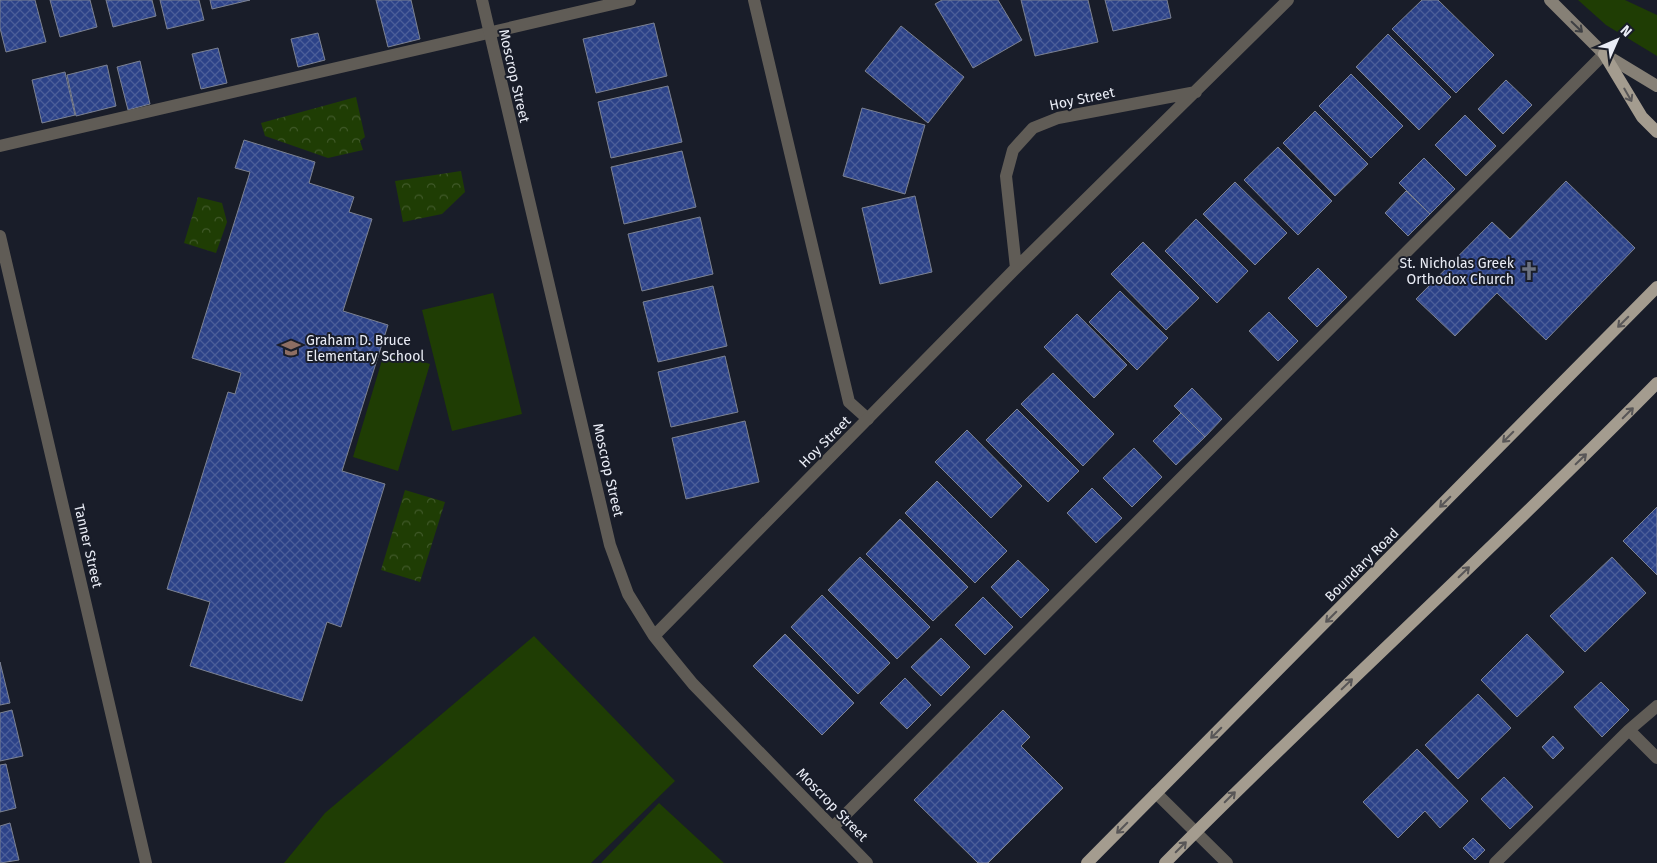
<svg xmlns="http://www.w3.org/2000/svg" width="1657" height="863" viewBox="0 0 1657 863" font-family="'Fira Sans',sans-serif">
<defs>
<pattern id="park-crowns" width="20" height="18" patternUnits="userSpaceOnUse" patternTransform="scale(1.25)"><rect width="20" height="18" fill="#1f3d04"/><path d="M2 6a3 3 0 1 1 6 0M12 15a3 3 0 1 1 6 0" fill="none" stroke="#405929"/></pattern>
<pattern id="building-cross-hatch" width="8" height="8" patternUnits="userSpaceOnUse" patternTransform="scale(1.25)"><rect width="8" height="8" fill="#2c4288"/><path d="M0 0l8 8M0 8l8-8" fill="none" stroke="#4b5e99"/></pattern>
</defs>
<rect width="100%" height="100%" fill="#191d29"/>
<!-- grass -->
<path fill="#1f3d04" d="M1578,0H1625L1657,15V56L1606,25Z
M493,293L522,414L452,431L422,310Z
M385,350L430,364L398,471L353,457Z
M534,636L675,781L591,863H284L325,813Z
M659,803L724,863H601Z"/>
<!-- park -->
<path fill="url(#park-crowns)" d="M356,97L365,137L360,141L363,150L328,158L265,136L261,123Z
M461,171L465,192L442,214L403,222L395,181Z
M198,197L222,203L227,222L216,253L184,243Z
M405,490L445,502L420,582L381,570Z"/>
<!-- building -->
<path fill="url(#building-cross-hatch)" stroke="#7c8292" d="M0,0H35L46,42L6,52L0,28Z
M50,0H90L97,27L60,37Z
M106,0H152L156,16L113,27Z
M160,0H199L204,20L167,29Z
M210,0H250L212,9Z
M376,0H411L420,39L388,47Z
M942,0H998L1022,40L973,68L935,4Z
M1021,0H1088L1098,42L1035,56Z
M1105,0H1167L1171,18L1113,31Z
M1422,0H1438L1494,55L1456,93L1392,29Z
M654,23L667,76L596,93L583,39Z
M901,26L964,77L928,123L865,71Z
M318,33L325,60L298,67L291,39Z
M1388,34L1451,97L1419,130L1356,67Z
M218,48L227,83L201,89L192,54Z
M140,61L150,104L128,110L117,67Z
M107,65L116,106L76,116L67,75Z
M65,72L75,115L42,123L32,80Z
M1351,74L1403,126L1371,158L1319,106Z
M1506,80L1532,105L1503,134L1478,109Z
M668,86L682,142L611,158L598,102Z
M862,108L925,125L905,194L843,176Z
M1315,111L1368,164L1335,196L1283,143Z
M1465,115L1496,146L1466,176L1435,145Z
M244,140L315,162L309,183L354,197L349,212L372,219L343,311L388,325L342,471L385,484L341,627L327,622L302,701L190,666L210,602L167,589L228,392L235,394L241,373L192,358L250,172L235,168Z
M1278,147L1332,201L1298,235L1244,180Z
M682,151L696,207L624,224L611,167Z
M1424,158L1455,189L1430,214L1399,183Z
M1566,181L1635,248L1546,340L1497,293L1455,336L1416,299L1492,222L1510,239Z
M1235,182L1287,233L1255,265L1203,214Z
M1406,191L1430,214L1408,236L1385,213Z
M915,196L932,272L880,284L862,208Z
M700,217L713,274L642,291L628,234Z
M1196,219L1248,271L1217,303L1165,251Z
M1143,242L1199,298L1166,330L1111,274Z
M1318,268L1347,297L1317,327L1288,298Z
M713,286L727,346L658,362L643,302Z
M1120,291L1168,338L1137,370L1089,322Z
M1269,312L1298,341L1278,361L1249,331Z
M1077,314L1127,365L1094,398L1044,347Z
M725,356L738,412L671,427L658,372Z
M1053,373L1114,434L1083,466L1021,404Z
M1192,388L1222,419L1205,437L1174,406Z
M1017,409L1079,471L1048,502L986,440Z
M1181,413L1205,437L1176,465L1153,441Z
M745,421L759,482L686,499L672,438Z
M967,430L1022,486L991,518L935,462Z
M1134,448L1162,477L1132,507L1103,478Z
M937,481L1007,551L975,583L905,513Z
M1092,488L1122,518L1096,543L1067,513Z
M1657,507V575L1623,541Z
M900,519L968,587L933,621L866,554Z
M860,557L930,627L897,659L828,590Z
M1612,557L1646,593L1585,652L1550,616Z
M1018,560L1049,590L1021,618L991,587Z
M822,595L890,663L858,694L791,627Z
M983,597L1013,627L985,655L955,625Z
M785,634L854,703L822,735L753,666Z
M1527,634L1564,672L1517,717L1481,680Z
M941,638L970,667L941,696L911,667Z
M0,662L10,703L0,705Z
M905,678L931,705L907,729L880,703Z
M1601,682L1629,710L1602,737L1574,707Z
M1478,694L1511,728L1458,779L1425,745Z
M12,710L23,756L0,761V713Z
M1003,710L1030,737L1021,746L1063,788L988,863H978L914,800Z
M1553,736L1564,748L1553,759L1542,747Z
M1417,749L1468,801L1440,828L1425,811L1398,838L1363,802Z
M6,764L16,808L0,812V765Z
M1504,777L1533,807L1510,829L1481,799Z
M10,823L19,860L0,863V826Z
M1473,838L1485,850L1475,860L1463,848Z"/>
<g fill="none" stroke-linecap="round" stroke-linejoin="round">
<!-- service -->
<path stroke="#605c56" stroke-width="12" d="M754,0L849,402L868,419
M0,146L630,0
M1629,730L1657,758
M833,827L1604,54
M1495,863L1629,730L1657,706"/>
<!-- minor -->
<path stroke="#605c56" stroke-width="12" d="M482,0L610,545L628,594L654,636L670,656L693,684L867,863
M0,236L146,863
M1016,268L1006,176L1013,150L1033,128L1058,118L1196,92
M654,636L1016,268L1288,0"/>
<!-- tertiary -->
<path stroke="#605c56" stroke-width="12" d="M1156,793L1227,863"/>
<!-- secondary -->
<path stroke="#868076" stroke-width="12" d="M1550,0L1604,54L1657,86"/>
<!-- primary -->
<path stroke="#a49c8f" stroke-width="12" d="M1604,54L1642,117L1657,132
M1087,863L1657,287
M1165,863C1326,700 1496,547 1657,383"/>
</g>
<!-- one-way arrows -->
<defs><path id="oneway-shaft" d="M-6 0H5M1.5-3L5.5 0L1.5 3" fill="none" stroke-width="1.6" stroke-linecap="round" stroke-linejoin="round" transform="scale(1.25)"/></defs>
<use stroke="#3f4044" href="#oneway-shaft" transform="translate(1577 27) rotate(44)"/>
<g stroke="#585657">
<use href="#oneway-shaft" transform="translate(1628 95) rotate(60)"/>
<use href="#oneway-shaft" transform="translate(1623 322) rotate(135)"/>
<use href="#oneway-shaft" transform="translate(1628 413) rotate(-45)"/>
<use href="#oneway-shaft" transform="translate(1508 437) rotate(135)"/>
<use href="#oneway-shaft" transform="translate(1581 459) rotate(-44)"/>
<use href="#oneway-shaft" transform="translate(1445 502) rotate(135)"/>
<use href="#oneway-shaft" transform="translate(1464 572) rotate(-44)"/>
<use href="#oneway-shaft" transform="translate(1331 617) rotate(135)"/>
<use href="#oneway-shaft" transform="translate(1347 684) rotate(-44)"/>
<use href="#oneway-shaft" transform="translate(1216 733) rotate(135)"/>
<use href="#oneway-shaft" transform="translate(1230 797) rotate(-45)"/>
<use href="#oneway-shaft" transform="translate(1122 828) rotate(135)"/>
<use href="#oneway-shaft" transform="translate(1181 847) rotate(-45)"/>
</g>
<!-- icons -->
<defs>
<g id="church-bare" transform="scale(1.5)"><path d="M-1.2-6h2.4v3.5h3.3v2.4h-3.3V6h-2.4V-.1h-3.3v-2.4h3.3Z" fill="#6b7280" stroke="#191d29" stroke-width="2.5" paint-order="stroke"/></g>
<g id="school-bare" transform="scale(1.5)"><path d="M0-5L7-2L0 1L-7-2ZM-4 1L0 2.5L4 1V4Q0 6-4 4Z" fill="#8d6e63" stroke="#191d29" stroke-width="2.5" paint-order="stroke"/></g>
</defs>
<g fill-rule="evenodd">
<use href="#church-bare" x="1529" y="271"/>
<use href="#school-bare" x="291" y="348"/>
</g>
<g text-anchor="middle" dominant-baseline="central" stroke-width="4" stroke-linejoin="round" paint-order="stroke">
<!-- street labels -->
<g font-size="14" fill="#eaedf6" stroke="#191d29">
<text transform="translate(514 76) rotate(77)">Moscrop Street</text>
<text transform="translate(1082 99) rotate(-12)">Hoy Street</text>
<text transform="translate(825 442) rotate(-45)">Hoy Street</text>
<text transform="translate(608 470) rotate(77)">Moscrop Street</text>
<text transform="translate(88 546) rotate(77)">Tanner Street</text>
<text transform="translate(1362 565) rotate(-45)">Boundary Road</text>
<text transform="translate(832 805) rotate(46)">Moscrop Street</text>
</g>
<!-- poi labels -->
<g font-size="14" fill="#eaedf6" stroke="#191d29" text-anchor="end">
<text x="1514" y="263">St. Nicholas Greek<tspan x="1514" dy="16">Orthodox Church</tspan></text>
<text x="306" y="340" text-anchor="start">Graham D. Bruce<tspan x="306" dy="16">Elementary School</tspan></text>
</g>
</g>
<!-- north arrow -->
<g transform="translate(1617 40) rotate(45)" stroke="#191d29" stroke-width="4" paint-order="stroke">
<path d="M0-4L9 19L0 12L-9 19Z" fill="#eaedf6"/>
<text y="-8" font-size="14" font-weight="bold" text-anchor="middle" fill="#eaedf6">N</text>
</g>
</svg>
